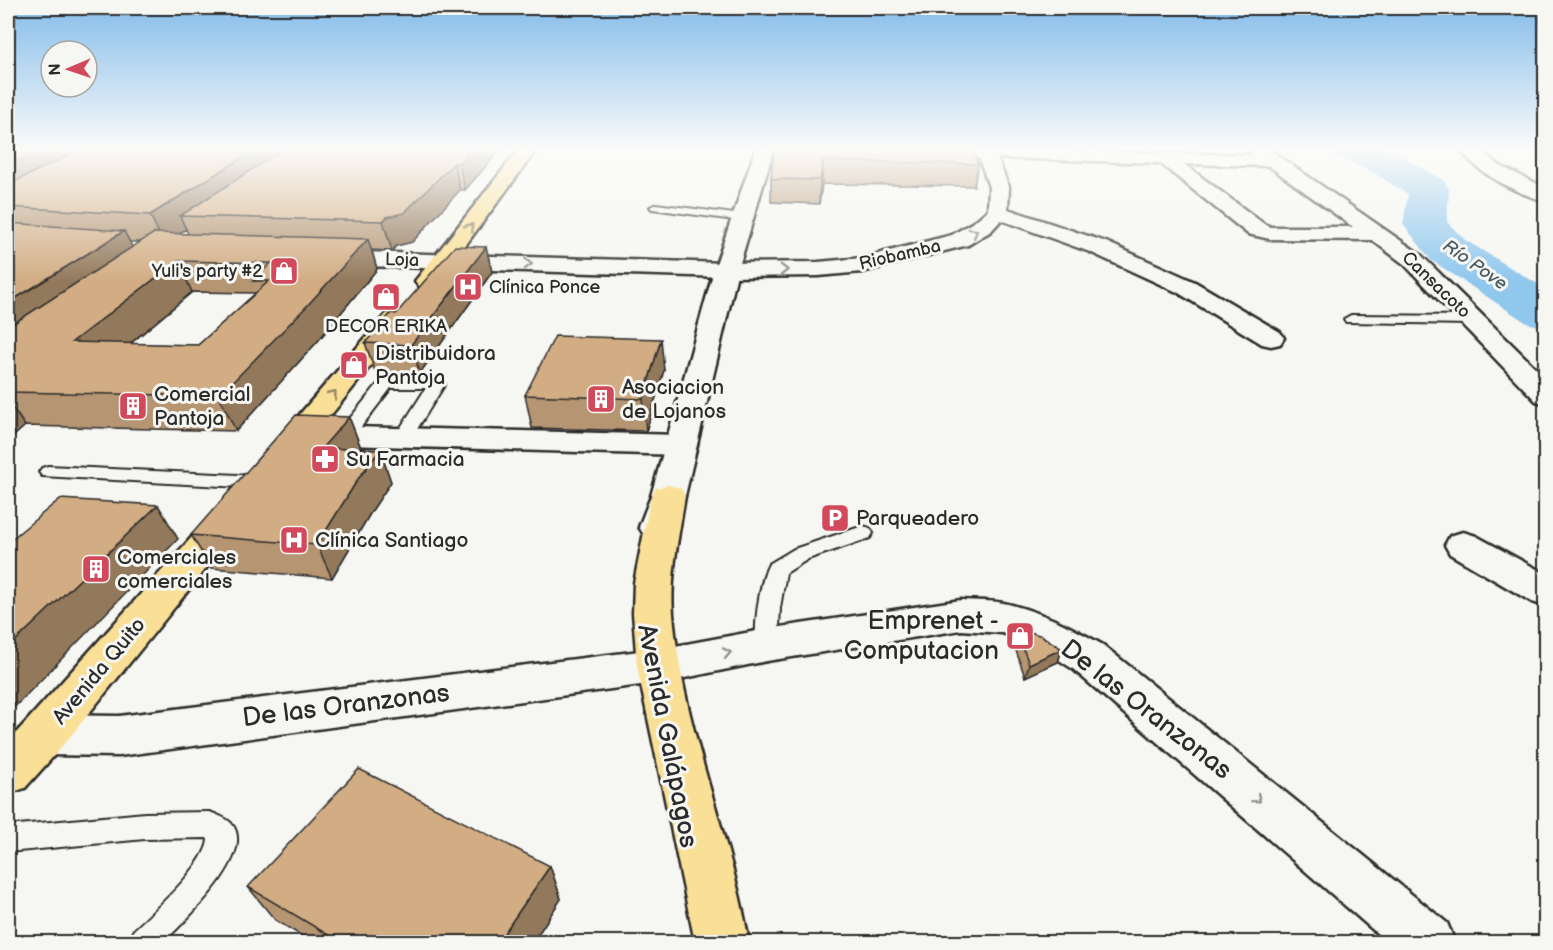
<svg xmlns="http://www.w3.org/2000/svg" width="1553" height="950" viewBox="0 0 1553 950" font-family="'Balsamiq Sans',sans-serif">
<rect width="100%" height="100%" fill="#f6f6f2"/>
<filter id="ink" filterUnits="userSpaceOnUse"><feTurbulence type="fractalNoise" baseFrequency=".0167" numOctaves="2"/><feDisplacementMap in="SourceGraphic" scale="12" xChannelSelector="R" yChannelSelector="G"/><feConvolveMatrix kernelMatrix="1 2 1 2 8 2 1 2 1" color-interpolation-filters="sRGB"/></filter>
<g filter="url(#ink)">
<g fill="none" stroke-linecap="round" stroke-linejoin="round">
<!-- river -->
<path fill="#8fc7ed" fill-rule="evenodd" d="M1329,148H1381L1399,155L1443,180L1449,189L1447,222L1465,240L1546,289V328L1527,323L1431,260L1403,224L1408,194L1371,171L1334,156Z"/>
<!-- service casing -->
<g stroke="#2b2b2b" stroke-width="4">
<path id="service" d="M656,204L742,215L748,218L742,221L652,209L650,207Z
M1351,315L1472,316L1479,320L1472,324L1346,322L1344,319Z
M387,378L437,379L445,384L409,442H397L394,438L426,388H391L351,440H339L337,436L339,432L381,380Z
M48,466L259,476L265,478L268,482L265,486L259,488L42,476L39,472L42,468Z
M863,526L870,528L873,533L870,538L808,559L786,573L780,608L778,645L775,651L767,654L759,651C751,637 760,579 769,564L794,549Z
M210,812C217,815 226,818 231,823C259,853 183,922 164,942H129L133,931C152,913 208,863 208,839L206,838L145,839L8,852V826L145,813Z"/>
</g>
<!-- minor casing -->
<g stroke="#2b2b2b" stroke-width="5">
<path id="minor" d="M960,148L1253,155L1249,150L1250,148H1267L1420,254L1546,378V404L1536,401L1404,264L1372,240L1270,239L1248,234L1160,163L997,158L1009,187L1008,209L1106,242L1195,282L1280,332L1284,338L1280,344L1271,346L1262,344L1177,292L1090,252L1001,220L991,231L968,245L862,272L818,276L726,277L329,265L321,263L318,258L321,253L329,251L726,263L818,262L862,258L952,235L975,221L988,210L989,187L979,158L960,156L957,152ZM1184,164L1269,166L1353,227H1271L1264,224Z
M1459,148H1478L1500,166L1546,188V201C1515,193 1478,174 1459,148Z
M311,426L681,435L692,438L697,445L692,452L681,455L311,444L300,442L295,435L300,428Z
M1463,532L1476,536L1546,574V606L1532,602L1450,554L1445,545L1450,536Z
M648,650L663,655L669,667L663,679L648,684L119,756L44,755L28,749L21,735L28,721L44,715L119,716Z"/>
</g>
<!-- tertiary casing -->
<g stroke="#2b2b2b" stroke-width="5">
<path id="tertiary" d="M756,148H774L738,270L685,496L670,535L657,539L644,535L639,527L651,496L714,270Z
M961,600C976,601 993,600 1008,604C1042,612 1073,628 1103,645L1447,923L1455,942H1387L1073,669L1039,647L1002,633L961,630L767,661L670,681L655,676L649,664L655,652L670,647L767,629Z"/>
</g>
<!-- primary casing -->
<g stroke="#2b2b2b" stroke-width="5">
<path id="primary" d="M520,148H538L435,286L427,288L419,286L415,281L419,276Z
M396,310L405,313L409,318L298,456L287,459L276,456L271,449L276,442L387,313Z
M668,485L680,488L685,496C679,535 670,574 673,614C682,726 730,832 749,942H695L637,666L633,613L634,583L651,496L656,488Z
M230,504L242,508L247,516L242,524L60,749L25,788L8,794V742L218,508Z"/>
</g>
<!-- service -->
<use href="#service" fill="#f6f6f2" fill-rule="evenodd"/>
<!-- minor -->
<use href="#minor" fill="#f6f6f2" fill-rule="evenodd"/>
<!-- tertiary -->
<use href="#tertiary" fill="#f6f6f2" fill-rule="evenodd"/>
<!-- primary -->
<use href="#primary" fill="#fadf96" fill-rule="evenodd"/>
</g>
<!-- wall -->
<path fill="#b59572" stroke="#2b2b2b" stroke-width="1.5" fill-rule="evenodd" d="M8,148H502L465,190H460L455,195L412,242L396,246L392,251L372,250L377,269L318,341L236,431L25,426L8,441ZM186,229L188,234L179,233ZM129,242H139L132,247ZM192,292L256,293L198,345L130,344Z
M774,148L978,164L974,186L822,184L819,204L771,202V179Z
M486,247L492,272L420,373L375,371L365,343L396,314Z
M664,370L646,431L532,428L525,395Z
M349,417L361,448L359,449L380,450L391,482L371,512L332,578L211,568L191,535Z
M1015,627L1062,649L1058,662L1025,677L1012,639Z
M550,866L561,899L533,942H312L275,920L248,887Z"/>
<!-- shaded-wall -->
<path fill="#93795c" stroke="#2b2b2b" stroke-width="1.5" d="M44,148H109L8,200V165Z
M258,148H306L180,216L186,229L164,244L150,215Z
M473,148H502L465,190L459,163Z
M823,161L822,184L819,204L820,180Z
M454,163L460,190L412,242L396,246L392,251L383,221L387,217Z
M124,231L139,260L8,349V303Z
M368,239L377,269L318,341L236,431L219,396Z
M486,247L492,272L420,373L411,345Z
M178,261L192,292L91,376L72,342Z
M661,339L664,370L646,431L643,399Z
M8,401L25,426L8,441Z
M349,417L361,448L335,480L322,448Z
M380,450L391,482L371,512L332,578L317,545L358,479Z
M158,505L178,539L8,714V648Z
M1062,649L1058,662L1025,677L1029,664Z
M550,866L561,899L533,942H498Z"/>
<!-- building -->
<path fill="#d2ad84" stroke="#2b2b2b" stroke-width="1.5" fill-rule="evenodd" d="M8,148H44L8,165Z
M84,148H258L150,215L8,207V185Z
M285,148H473L459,163H454L404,213L387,217L383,221L180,216Z
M774,148H973L978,164L823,161L820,180L771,179Z
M8,223L124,231L8,303Z
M154,233L368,239L305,308L219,396L8,392V327ZM178,261L271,263L253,281H269L198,345L72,342Z
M455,246L486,247L411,345L365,343L391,313L396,314Z
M555,336L661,339L643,399L525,395Z
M296,415L349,417L322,448L380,450L358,479L317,545L191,535Z
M60,499L158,505L8,648V542Z
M1015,627L1042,636L1062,649L1029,664Z
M359,769L550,866L498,942H340L248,887Z"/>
<!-- one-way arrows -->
<defs><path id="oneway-chevron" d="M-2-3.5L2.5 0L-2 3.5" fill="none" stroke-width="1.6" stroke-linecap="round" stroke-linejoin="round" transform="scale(1.5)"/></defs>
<g stroke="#928560">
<use href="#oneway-chevron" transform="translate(470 227) rotate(-53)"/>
<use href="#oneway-chevron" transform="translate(333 394) rotate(-50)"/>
</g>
<g stroke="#90908e">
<use href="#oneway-chevron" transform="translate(974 232) rotate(-31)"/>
<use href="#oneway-chevron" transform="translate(528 264) rotate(2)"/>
<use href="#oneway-chevron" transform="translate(784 270) rotate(-1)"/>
<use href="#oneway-chevron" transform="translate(727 653) rotate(-11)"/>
<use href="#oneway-chevron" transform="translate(1257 799) rotate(40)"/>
</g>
</g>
<!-- sky -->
<linearGradient id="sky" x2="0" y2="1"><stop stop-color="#84bcea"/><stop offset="0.53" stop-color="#fbfbf9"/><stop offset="1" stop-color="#fbfbf9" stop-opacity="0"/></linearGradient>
<rect width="1553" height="281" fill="url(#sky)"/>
<!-- icons -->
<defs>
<g id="shop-square" transform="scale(1.5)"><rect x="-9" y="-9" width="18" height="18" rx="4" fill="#d1495b" stroke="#f6f6f2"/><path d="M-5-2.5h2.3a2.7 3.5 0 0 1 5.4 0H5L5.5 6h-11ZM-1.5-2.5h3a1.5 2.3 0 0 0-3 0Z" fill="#fff"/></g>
<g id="hospital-square" transform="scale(1.5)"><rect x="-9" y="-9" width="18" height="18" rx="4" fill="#d1495b" stroke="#f6f6f2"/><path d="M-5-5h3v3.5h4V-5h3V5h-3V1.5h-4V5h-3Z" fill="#fff"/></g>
<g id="building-square" transform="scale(1.5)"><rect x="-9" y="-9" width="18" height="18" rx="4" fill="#d1495b" stroke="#f6f6f2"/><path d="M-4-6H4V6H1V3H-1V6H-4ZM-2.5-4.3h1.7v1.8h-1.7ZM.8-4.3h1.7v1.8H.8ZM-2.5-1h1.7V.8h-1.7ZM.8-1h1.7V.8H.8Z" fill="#fff"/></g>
<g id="pharmacy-square" transform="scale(1.5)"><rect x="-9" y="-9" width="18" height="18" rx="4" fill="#d1495b" stroke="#f6f6f2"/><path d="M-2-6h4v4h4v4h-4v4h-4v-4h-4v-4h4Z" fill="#fff"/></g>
<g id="parking-square" transform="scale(1.5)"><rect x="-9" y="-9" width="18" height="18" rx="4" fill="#d1495b" stroke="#f6f6f2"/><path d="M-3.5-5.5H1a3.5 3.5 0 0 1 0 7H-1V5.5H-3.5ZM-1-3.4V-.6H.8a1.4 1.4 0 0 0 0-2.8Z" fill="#fff"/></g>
</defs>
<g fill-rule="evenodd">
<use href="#shop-square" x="284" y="271"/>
<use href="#hospital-square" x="468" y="287"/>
<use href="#shop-square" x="386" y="297"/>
<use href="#shop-square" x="354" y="365"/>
<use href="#building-square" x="601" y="399"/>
<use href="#building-square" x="133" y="406"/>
<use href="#pharmacy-square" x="325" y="459"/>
<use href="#parking-square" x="835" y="518"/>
<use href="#hospital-square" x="294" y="540"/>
<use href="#building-square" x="96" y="569"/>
<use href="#shop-square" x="1020" y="636"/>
</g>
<g text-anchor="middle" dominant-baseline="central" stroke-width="6" stroke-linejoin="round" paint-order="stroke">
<!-- far-street labels -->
<g font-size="18" fill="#2b2b2b" stroke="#f6f6f2">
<text transform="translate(900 255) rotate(-13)">Riobamba</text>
<text transform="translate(402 260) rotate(2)">Loja</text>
<text transform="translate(1436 285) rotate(44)">Cansacoto</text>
</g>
<!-- far-water labels -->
<g font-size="18" font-style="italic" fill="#495a65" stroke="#f6f6f2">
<text transform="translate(1475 265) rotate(35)">Río Pove</text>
</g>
<!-- far-poi labels -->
<g font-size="18" fill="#2b2b2b" stroke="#f6f6f2" text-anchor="end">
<text x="263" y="271">Yuli's party #2</text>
<text x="489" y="287" text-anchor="start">Clínica Ponce</text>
<text x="386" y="326" text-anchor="middle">DECOR ERIKA</text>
</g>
<!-- poi labels -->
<g font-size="21" fill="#2b2b2b" stroke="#f6f6f2" text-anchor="start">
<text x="375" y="353">Distribuidora<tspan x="375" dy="24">Pantoja</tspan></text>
<text x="622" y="387">Asociacion<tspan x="622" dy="24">de Lojanos</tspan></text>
<text x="154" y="394">Comercial<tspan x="154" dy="24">Pantoja</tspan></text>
<text x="346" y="459">Su Farmacia</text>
<text x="856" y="518">Parqueadero</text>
<text x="315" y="540">Clínica Santiago</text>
<text x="117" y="557">Comerciales<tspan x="117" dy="24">comerciales</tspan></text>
</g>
<!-- street labels -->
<g font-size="21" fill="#2b2b2b" stroke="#f6f6f2">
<text transform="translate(99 671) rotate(-50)">Avenida Quito</text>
</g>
<!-- near-poi labels -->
<g font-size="26" fill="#2b2b2b" stroke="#f6f6f2" text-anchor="end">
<text x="999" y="621">Emprenet -<tspan x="999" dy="30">Computacion</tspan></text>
</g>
<!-- near-street labels -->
<g font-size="26" fill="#2b2b2b" stroke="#f6f6f2">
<text transform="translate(346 706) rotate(-7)">De las Oranzonas</text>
<text transform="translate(1146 710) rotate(38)">De las Oranzonas</text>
<text transform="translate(667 736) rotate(79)">Avenida Galápagos</text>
</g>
</g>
<!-- margin -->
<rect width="1553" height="950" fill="none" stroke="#f6f6f2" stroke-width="30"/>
<rect x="15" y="15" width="1523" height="920" fill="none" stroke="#2b2b2b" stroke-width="2" filter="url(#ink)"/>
<!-- north arrow -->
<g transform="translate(69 69) rotate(268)"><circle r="28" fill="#f6f6f2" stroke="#a5a5a2" stroke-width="1.5"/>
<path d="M0-4.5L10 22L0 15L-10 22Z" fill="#d1495b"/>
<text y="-9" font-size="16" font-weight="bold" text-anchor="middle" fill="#2b2b2b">N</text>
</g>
</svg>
